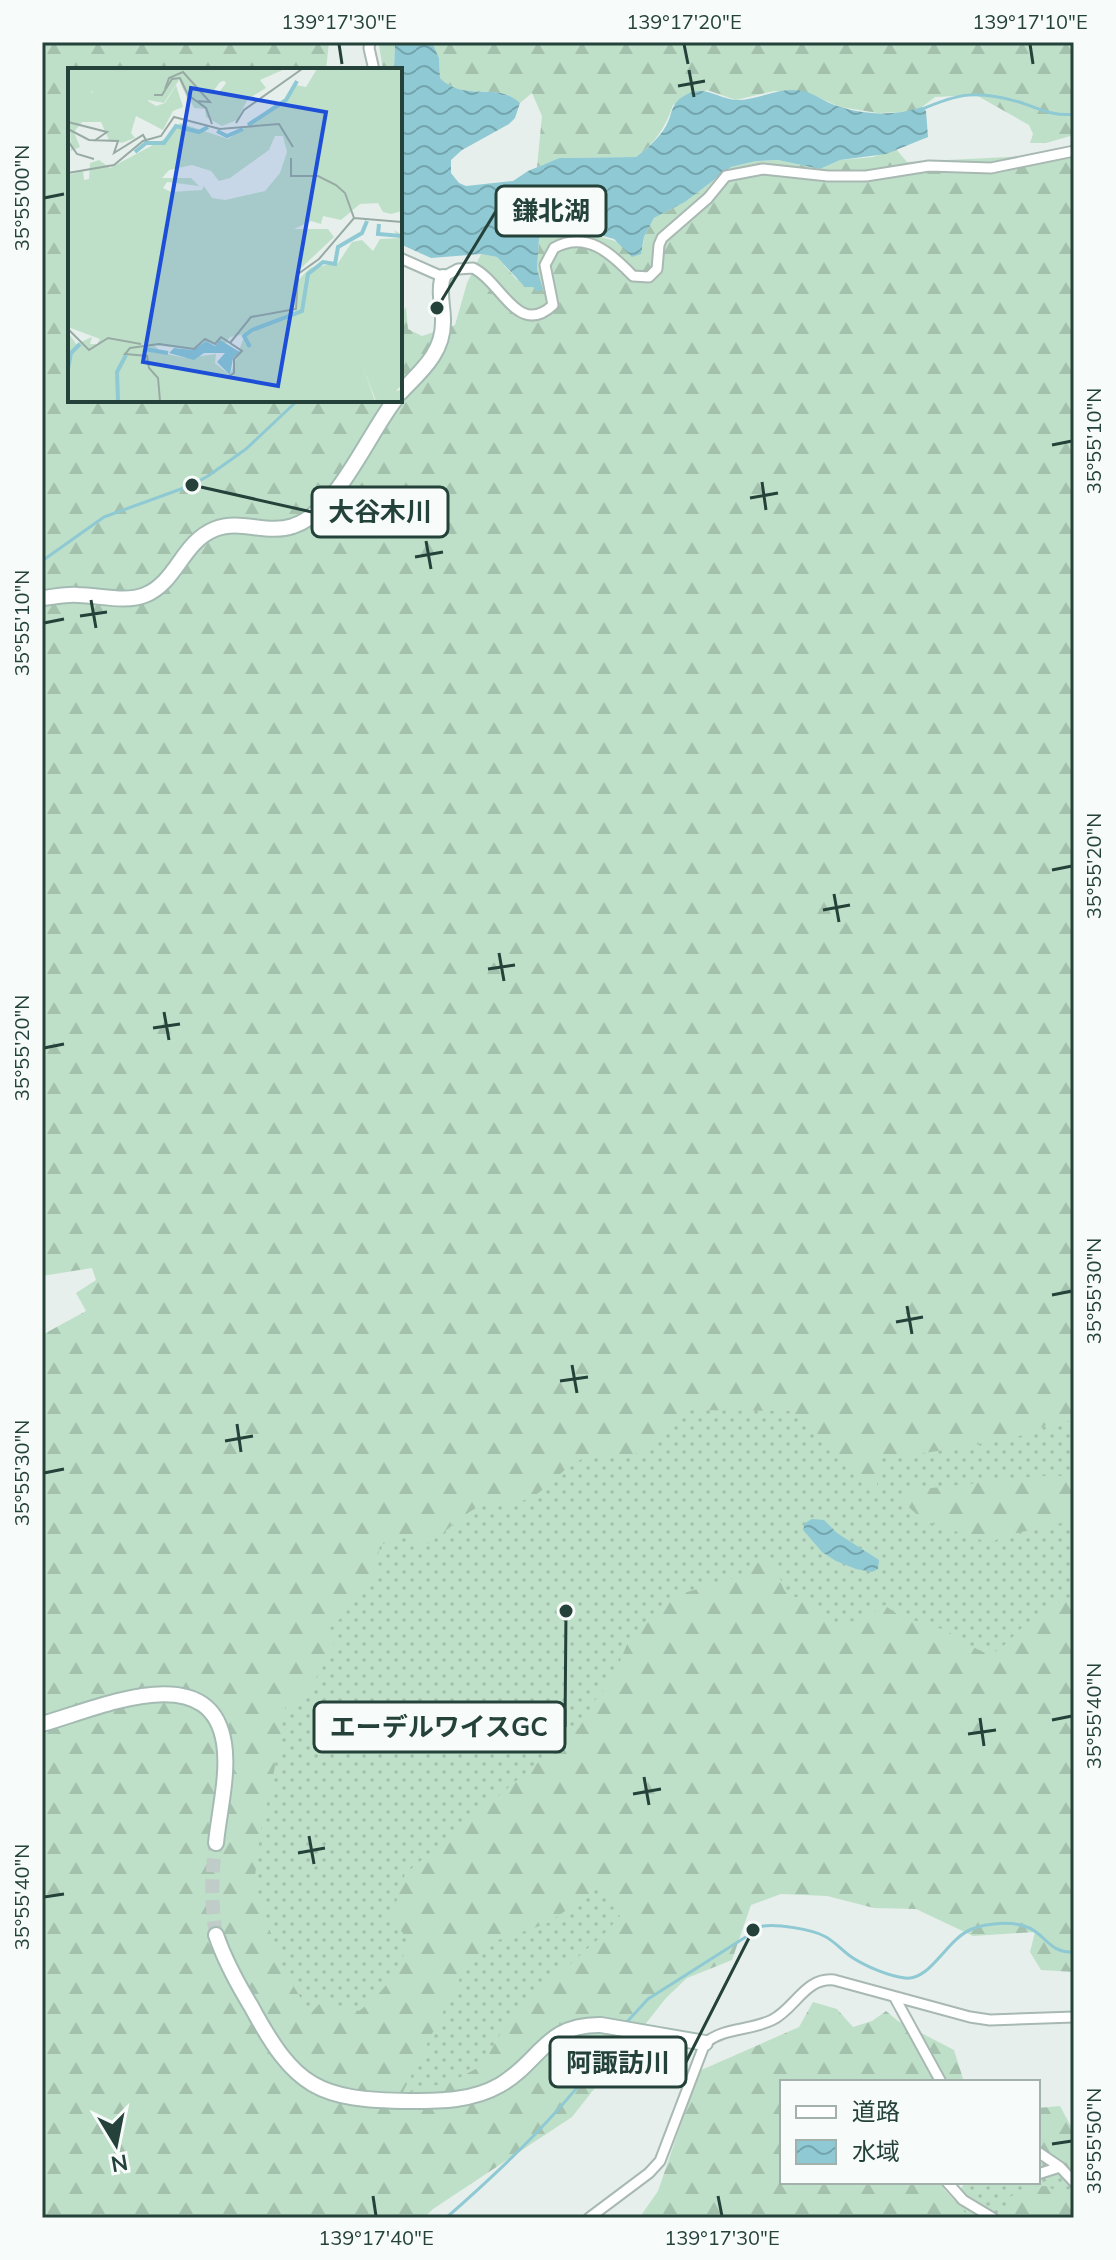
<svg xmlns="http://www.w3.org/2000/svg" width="1116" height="2260" viewBox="0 0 1116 2260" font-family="Mulish,'Noto Sans JP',sans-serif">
<defs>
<pattern id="grass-dots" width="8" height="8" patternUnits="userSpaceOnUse" patternTransform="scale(2)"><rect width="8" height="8" fill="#bfe0c8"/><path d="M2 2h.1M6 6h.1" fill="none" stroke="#a4c1ad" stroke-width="1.8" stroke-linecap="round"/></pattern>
<pattern id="forest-firs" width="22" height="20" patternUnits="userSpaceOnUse" patternTransform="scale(2)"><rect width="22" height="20" fill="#bfe0c8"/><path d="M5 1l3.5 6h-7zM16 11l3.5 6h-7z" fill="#a4c1ad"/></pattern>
<pattern id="water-waves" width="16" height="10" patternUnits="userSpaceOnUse" patternTransform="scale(2)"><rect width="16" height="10" fill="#8ec9d4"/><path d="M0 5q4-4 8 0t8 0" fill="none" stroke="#74a5ad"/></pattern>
</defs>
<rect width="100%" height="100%" fill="#e6efeb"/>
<!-- grass -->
<path fill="url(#grass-dots)" d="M1074,1005V1828L871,1771L533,2104L42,2218V1630Z
M1038,2142L1074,2156V2218H943L965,2182H1038Z"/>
<!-- forest -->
<path fill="url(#forest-firs)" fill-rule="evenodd" d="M42,42H329L326,70H70V400H400V317L406,307L408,329L422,336L455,325L467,283L481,254L497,257L516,279L543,289L537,269L539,238C548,234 562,223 572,226C580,229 582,231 592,231C605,243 616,234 632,256L643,246L644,237L654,218L685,202L731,167L756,161L778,160L820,169L840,160L873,157L896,149L907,162L1047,155L1074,149V1422C1049,1417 1039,1433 1015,1437C971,1446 925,1454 879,1458L876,1498L790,1411L684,1410C660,1442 654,1456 610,1456C600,1456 589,1455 580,1460C559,1470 547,1492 525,1500C510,1506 491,1499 476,1508C454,1520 440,1541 415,1549L404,1537L380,1545L377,1560L378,1571L344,1615L328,1630L335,1647L302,1701L286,1704L273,1777L260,1834L254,1885L283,1968L310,2014L322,2001L359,2011C382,1994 405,1967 407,1938L391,1919L405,1874L579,1728L595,1700L611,1682L629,1640L674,1596L737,1577L764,1558L779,1574L784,1590L792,1598L806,1595L840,1626L869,1615L884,1605L900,1616L945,1630L982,1652L998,1651C1023,1628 1039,1606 1074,1598V1972L1041,1970L1030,1952L1035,1932L973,1936L916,1909L874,1908L827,1896L781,1894L751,1905L732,1960L687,1978L666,1998L572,2117L433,2209L424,2218H42V1335L86,1311L76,1293L96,1280L92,1268L42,1276ZM598,1888L620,1916L604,1934L532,1998L499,2036L483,2065L453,2081L402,2094L462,1974L490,1943L548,1923Z
M371,42H395L394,70H383L379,45Z
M432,42H1074V135L1046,143H1030L1033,134L1029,125L976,95L935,97L922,107L908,112L878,113L840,107L813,95L774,91L736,100L707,90L673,105C666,126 655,144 636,157L559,158L537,167L542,116L532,93L520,103C498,81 465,103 440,78L439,58Z
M1040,1476H1074V1520L1004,1536L990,1543L923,1520L903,1502L913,1490Z
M813,2002L837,2009L853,2027L872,2021L886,2011L898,2021L954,2050L964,2082H782V2182H941L944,2189L970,2218H643L642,2214L658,2191L699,2071L799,2027Z
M1060,2106L1074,2132V2173L1058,2157L1038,2158V2108Z
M1046,2186L1057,2191L1069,2189L1074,2193V2218H1020L1009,2214L1010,2197L1025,2187Z"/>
<!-- water -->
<path fill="url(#water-waves)" d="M395,42H432L439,58L440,78C465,103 498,81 520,103L515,118L509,124L462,150L451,160V173L459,183L466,186L513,181L528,171L559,158L636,157C646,150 660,137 666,126C673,114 670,104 684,96C703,83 718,99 737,100C760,100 779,86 803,91C813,93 822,100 832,104C860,115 893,117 922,107L926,111L928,137L886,154L840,160L820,169L778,160L756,161L731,167L685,202L654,218L644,237L641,254L632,257L614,239L564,225L539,238L537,269L543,289L537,292L533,287H525L497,257L481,254L431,258L400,244V158L402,150L400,70H394Z
M812,1519L824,1520L837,1533L879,1560L878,1569L872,1572L856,1569L836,1561L822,1552L803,1530L805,1523Z"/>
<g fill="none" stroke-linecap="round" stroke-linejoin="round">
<!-- stream -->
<path stroke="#8ec9d4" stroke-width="3" d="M920,110C959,93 977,90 1019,102C1038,108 1053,117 1074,114
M42,561L104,517L192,485L208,476L246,449L298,400
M625,2024L648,1999L763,1926C777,1924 811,1929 824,1936C835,1941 843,1952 853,1958C867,1967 889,1976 905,1978C931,1981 946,1939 972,1929C987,1923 1012,1921 1027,1927C1046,1934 1048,1953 1074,1952
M446,2218C510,2162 570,2104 618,2034"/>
<!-- secondary-tunnel -->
<path stroke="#bfccc8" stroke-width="14" stroke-dasharray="14 7" stroke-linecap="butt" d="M216,1935C211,1903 211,1875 216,1843"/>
<!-- street casing -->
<g stroke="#a8b8b2" stroke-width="13">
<path id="street" d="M370,42L369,48L374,70
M400,258L443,277L458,269L473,268C501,281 518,338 553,305L545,265L554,248C586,230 611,253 633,276L649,277L657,269L659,245L662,238L708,198L726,176L763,169L828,176H866L929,166L991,168L1074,151
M895,1998L941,2082
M1038,2152L1060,2167L1074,2182
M1038,2174L1060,2167
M947,2182L963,2200L993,2218
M589,2218L649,2173L660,2161L705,2043C725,2027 749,2031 772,2020C795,2009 805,1977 834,1980L970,2017L990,2020L1074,2017"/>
</g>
<!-- secondary casing -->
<g stroke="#a4bbb3" stroke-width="18">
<path id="secondary" d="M400,393C420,372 444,353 443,320C443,306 438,290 443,277
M42,598C54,597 66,594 78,595C98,595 126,603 145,595C177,582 182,542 215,529C241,519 267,535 293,526C337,512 367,436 395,400
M42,1724C94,1710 210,1655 224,1743C229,1774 219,1812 216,1843
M216,1935C225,1961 237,1983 251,2006C295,2088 318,2100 410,2101C441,2101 472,2101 500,2085C541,2061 545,2024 601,2025L705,2043"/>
</g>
<!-- street -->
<use href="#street" stroke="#fff" stroke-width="9"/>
<!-- secondary -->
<use href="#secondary" stroke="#fff" stroke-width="14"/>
</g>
<!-- ticks -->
<path fill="none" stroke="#24423a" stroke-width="3" d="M339,44L342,64M684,44L688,64M1030,44L1033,64M689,70L694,97M678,86L705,81M44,198L64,194M1052,445L1072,441M762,482L766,510M750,498L778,493M426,541L431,569M415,557L443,552M91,600L96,628M80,616L107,612M44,623L64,619M1052,870L1072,866M834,894L839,922M823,910L850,905M499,953L504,981M488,969L515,965M164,1012L169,1040M153,1028L180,1024M44,1048L64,1044M1052,1295L1072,1291M907,1306L912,1334M896,1322L923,1317M572,1365L577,1393M560,1381L588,1377M237,1424L241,1452M225,1441L253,1436M44,1473L64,1469M980,1718L984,1746M1052,1720L1072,1716M968,1734L996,1730M644,1777L649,1805M633,1794L661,1789M309,1836L314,1864M298,1853L325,1848M44,1897L64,1894M1052,2144L1072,2141M373,2196L376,2216M718,2196L722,2216"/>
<!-- overview -->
<g transform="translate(68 68)">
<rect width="334" height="334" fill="#e6efeb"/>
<path d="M0,1H194L152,14L134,39L119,30L111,12L96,35L64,29L32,33L21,20L8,24L0,20ZM334,250V317L317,333H308L288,281Z" fill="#bfe0c8"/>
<path d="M166,1H233H217L192,12L198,20L180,31L169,52L154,58L138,49L137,41L126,40L120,28L142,33L131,19L149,27L158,15L150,5ZM249,1H334V143L323,146L315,144L310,135L292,136L273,152L255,148L253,156L243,153L226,161H260L266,169L230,203L231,211L242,200L270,195L284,174L294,172L305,183L312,171L331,170L326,162L334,167V254L291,287L307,333H0V264L8,276L24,269L22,276H29L32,271L0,259V107L15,103L16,112L21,111L22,95L31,92L42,100L100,69L112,55L160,71L219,31L228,17L238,19ZM207,68H215L219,84L212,105L197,123L157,132L144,130L136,118L134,122L103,124L95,120L99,114L131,118L123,110H94L101,102L124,97L143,103L151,113L162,110L201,82ZM177,266L162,307L147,295L148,286L118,290L94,285L86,277L125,282L138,273L157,277L162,269ZM66,12L93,20L92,27L80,21V33L88,38L97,35L108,17L115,39L105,43L95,62L68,48L63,65L67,70L54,75L41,72L33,54H14L6,64L12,79L3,83L0,16L22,18L24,25L33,26L60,21L67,28ZM334,296L330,300L316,302L314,305L323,311L334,305L320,315L326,323L334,322L333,333H316L310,303Z" fill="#bfe0c8" fill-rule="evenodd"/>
<path d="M152,272L172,284L165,290L162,307L149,294L157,285H136L126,292L101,285L106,280L125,282L138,273L147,278Z" fill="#8ec9d4"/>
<path fill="none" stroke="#8ec9d4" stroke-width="4" d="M180,57L218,32L229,13M149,63L159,68L175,61M67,84L78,75H96L108,58L131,64L140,59M311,156L310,166L334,168M182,279L176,268L184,262L234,243L240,206L255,194L267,196L270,179L294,165L299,153M76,281L100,285M0,301L3,285L12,276M50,333L49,304L58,287"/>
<path fill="none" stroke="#98aaa4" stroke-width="2" d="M97,21L101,10L115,4L142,34L128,33M86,27H94L104,11L112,10L120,27L138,40L144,56M0,54L39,64L26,73M168,55L176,42L234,1M0,61L21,72L50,73L46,85L75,67L78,72M0,73L9,86L26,91M223,90V108H250L268,117L277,125L286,150M0,105L46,97L75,73L93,68L106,49L152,61L211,56L225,79M0,261L21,282L40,270L73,276M162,275L183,249L228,241L230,206L251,191L286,150L334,154M92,333L90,310L81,300L79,288L57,286L62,280L91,276L126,281L137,271L147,276L153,269L174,283L166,291V305L158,310"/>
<path fill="#1d4ed8" fill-opacity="0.15" stroke="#1d4ed8" stroke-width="4" d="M123,20L258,44L210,318L75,294Z"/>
<rect width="334" height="334" fill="none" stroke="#24423a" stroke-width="4"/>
</g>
<!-- callouts -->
<path fill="none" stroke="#24423a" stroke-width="3" d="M437 308L496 211M192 485L312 512M566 1611L565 1727M753 1930L686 2062"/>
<g fill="#24423a" stroke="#f7fbf9" stroke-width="3">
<circle cx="437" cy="308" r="8"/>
<circle cx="192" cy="485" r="8"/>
<circle cx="566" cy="1611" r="8"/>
<circle cx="753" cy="1930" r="8"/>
</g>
<g fill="#f7fbf9" stroke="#24423a" stroke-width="3">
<rect x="496" y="186" width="110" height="50" rx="8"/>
<rect x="312" y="487" width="136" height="50" rx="8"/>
<rect x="314" y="1702" width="251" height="50" rx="8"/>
<rect x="550" y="2037" width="136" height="50" rx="8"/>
</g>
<g font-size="26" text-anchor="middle" font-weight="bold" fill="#24423a">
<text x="551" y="220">鎌北湖</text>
<text x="380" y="521">大谷木川</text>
<text x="439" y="1736">エーデルワイスGC</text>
<text x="618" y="2072">阿諏訪川</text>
</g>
<!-- border -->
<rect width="1116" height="2260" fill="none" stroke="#f7fbf9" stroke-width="88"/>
<!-- legend -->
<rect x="780" y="2080" width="260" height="104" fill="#f7fbf9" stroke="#a3b1ad" stroke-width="2"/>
<rect x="796" y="2106" width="40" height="12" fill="#ffffff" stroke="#a3b1ad" stroke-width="2"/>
<text x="852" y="2120" font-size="24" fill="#24423a">道路</text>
<rect x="796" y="2140" width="40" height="24" fill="url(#water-waves)" stroke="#a3b1ad" stroke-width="2"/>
<text x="852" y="2160" font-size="24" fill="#24423a">水域</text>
<!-- north arrow -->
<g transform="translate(116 2144) rotate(170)" stroke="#f7fbf9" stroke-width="6" paint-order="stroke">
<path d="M0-6L14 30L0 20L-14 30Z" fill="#24423a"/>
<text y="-12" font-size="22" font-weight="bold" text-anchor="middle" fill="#24423a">N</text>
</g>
<rect x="44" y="44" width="1028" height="2172" fill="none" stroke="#24423a" stroke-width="3"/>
<g font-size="20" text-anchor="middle" fill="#24423a">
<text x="339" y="29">139°17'30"E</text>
<text x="684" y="29">139°17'20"E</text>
<text x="1030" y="29">139°17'10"E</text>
<text transform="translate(22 198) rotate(-90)" y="7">35°55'00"N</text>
<text transform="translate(1094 441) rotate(-90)" y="7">35°55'10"N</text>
<text transform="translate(22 623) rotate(-90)" y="7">35°55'10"N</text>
<text transform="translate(1094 866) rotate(-90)" y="7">35°55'20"N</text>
<text transform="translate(22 1048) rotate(-90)" y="7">35°55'20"N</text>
<text transform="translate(1094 1291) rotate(-90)" y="7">35°55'30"N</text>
<text transform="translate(22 1473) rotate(-90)" y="7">35°55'30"N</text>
<text transform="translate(1094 1716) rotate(-90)" y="7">35°55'40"N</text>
<text transform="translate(22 1897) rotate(-90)" y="7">35°55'40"N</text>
<text transform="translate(1094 2141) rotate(-90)" y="7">35°55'50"N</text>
<text x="376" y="2245">139°17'40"E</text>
<text x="722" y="2245">139°17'30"E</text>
</g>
</svg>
